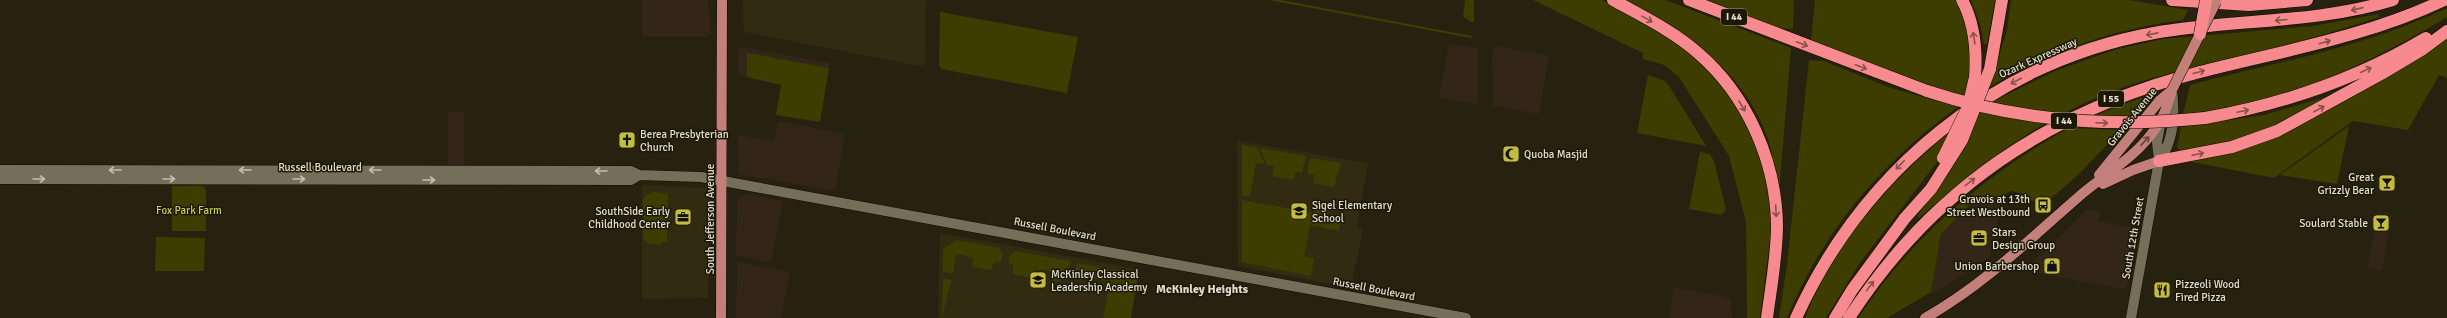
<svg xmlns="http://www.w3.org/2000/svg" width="2447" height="318" viewBox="0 0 2447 318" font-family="Signika,sans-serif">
<rect width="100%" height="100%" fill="#27210f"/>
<!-- commercial -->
<path fill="#332619" d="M642,0H708L711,34L707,37H642Z
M1449,43L1478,49V105L1439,97Z
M1499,46L1549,56L1539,114L1493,106L1492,53L1494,48Z
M742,47L830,63L820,122L776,115L781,85L738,75V51Z
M448,112H464V165H448Z
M778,121L845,134L835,191L739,174L738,135L774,141Z
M744,194L783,201L771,263L736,255L737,199Z
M2004,195L1989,258L1933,294L1931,292L1941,234L1979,196L1996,200Z
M2088,209L2100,211L2098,221L2138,229L2127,285L2124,289L2036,273L2031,269L2033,262Z
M2378,211L2391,214V218L2382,271L2367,268Z
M737,262L790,272L781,318H736Z
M1674,287L1731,298L1732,318H1669Z"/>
<!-- built -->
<path fill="#322b11" d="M743,0H926L925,64L920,66L744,32Z
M1239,141L1368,163L1357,227L1363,229L1351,288L1238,266L1237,144Z
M642,185L705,188L710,191L708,298L642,299Z
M940,233L1139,269L1131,318H938Z"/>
<!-- green -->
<path fill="#3d3d01" d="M1268,0H1281L1472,36L1471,38Z
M1465,0H1474V23L1463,17Z
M1533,0H1602L1677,43L1700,62L1721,85L1736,106L1754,142L1769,187L1771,232L1760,318H1747L1746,222L1729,156L1679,77L1664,65L1643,59V53Z
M1626,0H1665L1791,48L1779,193C1775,172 1773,151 1765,131C1740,68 1683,31 1626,0Z
M1707,0H1794L1793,29L1779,28Z
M1815,0H1956L1968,33L1971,79L1996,66L2007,30L2011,0H2129L2188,10L2183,20C2011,41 1853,157 1787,318H1779L1787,264L1809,60L1824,61L1888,87L1937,101L1946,92L1811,40Z
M1971,0H1995L1987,44L1984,45L1980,24Z
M2447,8V17C2366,66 2279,105 2183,114L2190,85C2277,62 2366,47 2447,8Z
M940,12L1078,37L1067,93L941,69L939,65Z
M2378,14L2379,17C2342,29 2304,41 2266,50C2208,64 2149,75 2094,99C2028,127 1972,171 1919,218L1917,216L1950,172L1979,114L1994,101L2055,71L2114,50L2163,39L2313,26Z
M2447,38V78L2439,75L2408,130L2353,121L2274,178L2192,162L2193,160L2253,146L2280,136Z
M747,53L829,68L820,122L776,115L781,85L747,77Z
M1648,75L1665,81L1670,87L1706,146L1637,133Z
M2143,97L2130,118L2090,117Z
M2326,97L2327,100L2294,119L2249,138L2181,152L2177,147L2181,127L2264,115Z
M2349,126L2337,184L2280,175Z
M1956,127L1941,157L1859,264L1826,318H1805C1835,241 1893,178 1956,127Z
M2069,128L2121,130L2078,175L2035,212L2042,202L2020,198L2021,193L2011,191L1996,200L1978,196L1941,234L1931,292L1887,318H1858C1914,235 1983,176 2069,128Z
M1242,145L1257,148L1264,162L1263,164L1256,163L1250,197L1242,195Z
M1260,148L1306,156L1302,173L1295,172L1294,180L1272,176L1274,166L1267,165Z
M1700,152L1710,154L1714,161L1726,209L1722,215L1689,209Z
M1310,158L1341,163L1334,187L1313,183L1315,175L1307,174Z
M172,186H203L206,190V231H172Z
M652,192L668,193L667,242H661V245L648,243L643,238V200L646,195Z
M1242,200L1314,213L1316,205L1328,207L1326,215L1341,218L1339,231L1310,225L1304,256L1314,259L1311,276L1242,262Z
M156,237L205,238L204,271H155Z
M956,240L999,248L1003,254L1001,262L997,261L993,264L992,270L972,267L973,258L963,255H956L953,274L943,272V249Z
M1015,251L1071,261L1066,279L1060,278L1059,282L1051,280L1052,273L1048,270H1035L1034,278L1013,274V264L1008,263L1010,255Z
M1077,263L1109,269L1107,281L1075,274Z
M1112,269L1138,274L1131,318H1103Z
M943,278L951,280L942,318Z"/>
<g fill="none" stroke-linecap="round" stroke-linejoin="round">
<!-- secondary casing -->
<g stroke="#100b00" stroke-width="11">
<path id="secondary" d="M2159,161L2157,142L2161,120
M0,170L631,171L639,175L701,177L1466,318
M0,179L631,180L639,175
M2131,318L2159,161C2174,141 2175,114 2172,90"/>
</g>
<!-- primary casing -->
<g stroke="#100b00" stroke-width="11">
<path id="primary" d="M2099,175L2160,100L2172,90
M2103,184L2133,170L2159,161
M721,318L722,0
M1925,318C1984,285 2032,237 2083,193C2107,173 2137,156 2155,129C2164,117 2168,104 2172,90"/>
</g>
<!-- highway casing -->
<g stroke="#100b00" stroke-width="13">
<path id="highway" d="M1613,0C1642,16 1673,31 1698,53C1747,95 1776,161 1777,225C1777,256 1771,287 1767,318
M1689,0L1927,91
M1962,0C1975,24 1977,50 1975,77
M2172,0L2249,5L2307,0
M1990,69L2002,0
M2205,118C2284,104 2357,79 2426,38
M2159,161L2232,147L2277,131L2381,74L2423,49L2447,31
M1796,318C1863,171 1994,62 2154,33C2233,19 2315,24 2393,0
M1835,318L1852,290L1905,218
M1849,318C1933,188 2051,110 2200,72C2282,51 2366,37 2444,0"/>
</g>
<!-- secondary -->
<use href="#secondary" stroke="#756f5a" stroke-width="10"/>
<!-- primary -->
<use href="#primary" stroke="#c37f79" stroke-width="10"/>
<!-- highway -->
<use href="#highway" stroke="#f78a8e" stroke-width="12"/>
<!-- primary-bridge casing -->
<g stroke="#100b00" stroke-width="11" stroke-linecap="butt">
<path id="primary-bridge" d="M2172,90L2216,2"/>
</g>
<!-- highway-bridge casing -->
<g stroke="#100b00" stroke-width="13" stroke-linecap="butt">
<path id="highway-bridge" d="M2200,34L2206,0
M1927,91C2018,121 2110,128 2205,118
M1943,158L1968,107L1975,77
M1905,218L1931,189L1962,140L1990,69"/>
</g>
<!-- primary-bridge -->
<use href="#primary-bridge" stroke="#c37f79" stroke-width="10"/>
<!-- highway-bridge -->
<use href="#highway-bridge" stroke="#f78a8e" stroke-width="12"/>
</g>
<!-- one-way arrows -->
<defs><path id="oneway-shaft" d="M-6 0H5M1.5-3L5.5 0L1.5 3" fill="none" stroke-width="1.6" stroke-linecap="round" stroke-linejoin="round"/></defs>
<g stroke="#8a514a">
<use href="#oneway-shaft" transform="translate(2357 9) rotate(167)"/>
<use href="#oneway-shaft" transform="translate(1647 19) rotate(29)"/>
<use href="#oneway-shaft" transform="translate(2281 20) rotate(175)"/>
<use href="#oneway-shaft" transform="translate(2152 34) rotate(169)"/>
<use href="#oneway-shaft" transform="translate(1974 38) rotate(-99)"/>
<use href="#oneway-shaft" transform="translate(2325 42) rotate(-16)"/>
<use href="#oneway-shaft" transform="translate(1802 44) rotate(21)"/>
<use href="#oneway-shaft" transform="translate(1861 67) rotate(21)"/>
<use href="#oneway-shaft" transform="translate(2366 70) rotate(-25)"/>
<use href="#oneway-shaft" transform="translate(2199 72) rotate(-15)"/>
<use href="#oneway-shaft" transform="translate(2016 81) rotate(153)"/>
<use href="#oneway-shaft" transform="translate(1742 106) rotate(59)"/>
<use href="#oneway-shaft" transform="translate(2319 109) rotate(-29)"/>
<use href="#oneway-shaft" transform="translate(2243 111) rotate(-12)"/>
<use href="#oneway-shaft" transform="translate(2102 123) rotate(2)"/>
<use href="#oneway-shaft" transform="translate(2198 154) rotate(-12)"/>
<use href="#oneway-shaft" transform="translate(1900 165) rotate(134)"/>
<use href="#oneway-shaft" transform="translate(1970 182) rotate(-38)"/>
<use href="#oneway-shaft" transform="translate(1776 211) rotate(87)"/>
<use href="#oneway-shaft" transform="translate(1870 286) rotate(-54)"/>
</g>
<use stroke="#68463a" href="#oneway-shaft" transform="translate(2145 141) rotate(-47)"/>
<g stroke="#c1bdae">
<use href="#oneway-shaft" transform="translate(115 170) rotate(180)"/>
<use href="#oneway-shaft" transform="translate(245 170) rotate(-180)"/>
<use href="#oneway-shaft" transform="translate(375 170) rotate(-180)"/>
<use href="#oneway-shaft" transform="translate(601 171) rotate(-180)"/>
<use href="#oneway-shaft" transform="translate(39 179)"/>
<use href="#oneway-shaft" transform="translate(169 179)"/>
<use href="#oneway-shaft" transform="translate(299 179)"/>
<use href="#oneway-shaft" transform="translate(429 180)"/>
</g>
<!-- icons -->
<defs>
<g id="church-square" transform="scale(0.9)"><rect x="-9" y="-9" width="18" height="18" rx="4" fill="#c4bc3e" stroke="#1d1806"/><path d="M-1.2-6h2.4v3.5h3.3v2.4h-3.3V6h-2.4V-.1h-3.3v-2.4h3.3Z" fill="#111"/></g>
<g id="mosque-square" transform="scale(0.9)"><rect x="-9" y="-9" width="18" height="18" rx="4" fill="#c4bc3e" stroke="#1d1806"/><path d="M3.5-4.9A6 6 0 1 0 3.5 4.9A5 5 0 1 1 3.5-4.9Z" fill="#111"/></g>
<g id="bar-square" transform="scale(0.9)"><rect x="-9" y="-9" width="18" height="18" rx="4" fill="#c4bc3e" stroke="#1d1806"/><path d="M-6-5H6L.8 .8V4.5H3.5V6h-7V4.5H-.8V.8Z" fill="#111"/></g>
<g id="bus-square" transform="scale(0.9)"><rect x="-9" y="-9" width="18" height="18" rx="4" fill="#c4bc3e" stroke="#1d1806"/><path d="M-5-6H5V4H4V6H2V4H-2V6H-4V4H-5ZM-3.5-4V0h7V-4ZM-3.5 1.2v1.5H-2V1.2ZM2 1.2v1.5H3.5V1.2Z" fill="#111"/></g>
<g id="school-square" transform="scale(0.9)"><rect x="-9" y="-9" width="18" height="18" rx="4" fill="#c4bc3e" stroke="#1d1806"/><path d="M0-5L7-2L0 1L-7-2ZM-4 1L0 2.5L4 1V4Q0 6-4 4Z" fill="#111"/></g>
<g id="office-square" transform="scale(0.9)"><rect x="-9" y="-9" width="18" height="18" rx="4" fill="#c4bc3e" stroke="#1d1806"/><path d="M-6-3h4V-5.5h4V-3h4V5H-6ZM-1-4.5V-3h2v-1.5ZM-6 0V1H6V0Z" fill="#111"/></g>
<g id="shop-square" transform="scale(0.9)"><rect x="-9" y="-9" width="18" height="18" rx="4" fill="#c4bc3e" stroke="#1d1806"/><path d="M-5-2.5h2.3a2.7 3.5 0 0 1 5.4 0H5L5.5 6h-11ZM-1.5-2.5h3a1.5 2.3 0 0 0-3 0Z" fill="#111"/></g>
<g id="restaurant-square" transform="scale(0.9)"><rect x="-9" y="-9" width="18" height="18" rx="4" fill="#c4bc3e" stroke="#1d1806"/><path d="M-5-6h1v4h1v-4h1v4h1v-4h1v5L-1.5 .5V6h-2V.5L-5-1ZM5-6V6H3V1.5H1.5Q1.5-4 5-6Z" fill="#111"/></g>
</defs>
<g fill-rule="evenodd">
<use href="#church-square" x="627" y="140"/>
<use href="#mosque-square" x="1511" y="154"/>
<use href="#bar-square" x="2387" y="183"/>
<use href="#bus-square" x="2043" y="205"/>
<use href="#school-square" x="1299" y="211"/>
<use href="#office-square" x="683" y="217"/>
<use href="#bar-square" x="2381" y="223"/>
<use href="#office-square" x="1979" y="238"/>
<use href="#shop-square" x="2052" y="266"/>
<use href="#school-square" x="1038" y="280"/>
<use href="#restaurant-square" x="2162" y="290"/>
</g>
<g text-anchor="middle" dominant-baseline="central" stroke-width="3" stroke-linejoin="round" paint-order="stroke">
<!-- shield labels -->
<g fill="#1d1806" stroke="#a6a395" stroke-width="1">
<rect x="1721" y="9" width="26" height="16" rx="3"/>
<rect x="2098" y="91" width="26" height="16" rx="3"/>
<rect x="2051" y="113" width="26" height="16" rx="3"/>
</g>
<g font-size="10" font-weight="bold" fill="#e1ded2">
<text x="1734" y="17">I 44</text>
<text x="2111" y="99">I 55</text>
<text x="2064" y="121">I 44</text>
</g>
<!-- street labels -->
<g font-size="11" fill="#e1ded2" stroke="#1d1806">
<text transform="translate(2038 58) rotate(-24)">Ozark Expressway</text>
<text transform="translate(2132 117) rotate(-51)">Gravois Avenue</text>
<text x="320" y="167">Russell Boulevard</text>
<text transform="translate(710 219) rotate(-90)">South Jefferson Avenue</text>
<text transform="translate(1055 229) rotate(11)">Russell Boulevard</text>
<text transform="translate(2133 238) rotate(-80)">South 12th Street</text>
<text transform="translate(1374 289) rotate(11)">Russell Boulevard</text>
</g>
<!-- poi labels -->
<g font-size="11" fill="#e1ded2" stroke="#1d1806" text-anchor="start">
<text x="640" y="134">Berea Presbyterian<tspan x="640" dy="13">Church</tspan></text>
<text x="1524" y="154">Quoba Masjid</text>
<text x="2374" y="177" text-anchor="end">Great<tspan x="2374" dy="13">Grizzly Bear</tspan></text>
<text x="2030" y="199" text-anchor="end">Gravois at 13th<tspan x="2030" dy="13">Street Westbound</tspan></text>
<text x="1312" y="205">Sigel Elementary<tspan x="1312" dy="13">School</tspan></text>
<text x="670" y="211" text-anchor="end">SouthSide Early<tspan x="670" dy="13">Childhood Center</tspan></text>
<text x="2368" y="223" text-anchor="end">Soulard Stable</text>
<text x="1992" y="232">Stars<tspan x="1992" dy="13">Design Group</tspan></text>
<text x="2039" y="266" text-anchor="end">Union Barbershop</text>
<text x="1051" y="274">McKinley Classical<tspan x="1051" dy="13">Leadership Academy</tspan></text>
<text x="2175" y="284">Pizzeoli Wood<tspan x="2175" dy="13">Fired Pizza</tspan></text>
</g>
<!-- park labels -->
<g font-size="11" fill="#c9cc5b" stroke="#1d1806">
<text x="189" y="210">Fox Park Farm</text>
</g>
<!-- neighbourhood labels -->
<g font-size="12" font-weight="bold" fill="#e1ded2" stroke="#1d1806">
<text x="1202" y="289">McKinley Heights</text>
</g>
</g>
</svg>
